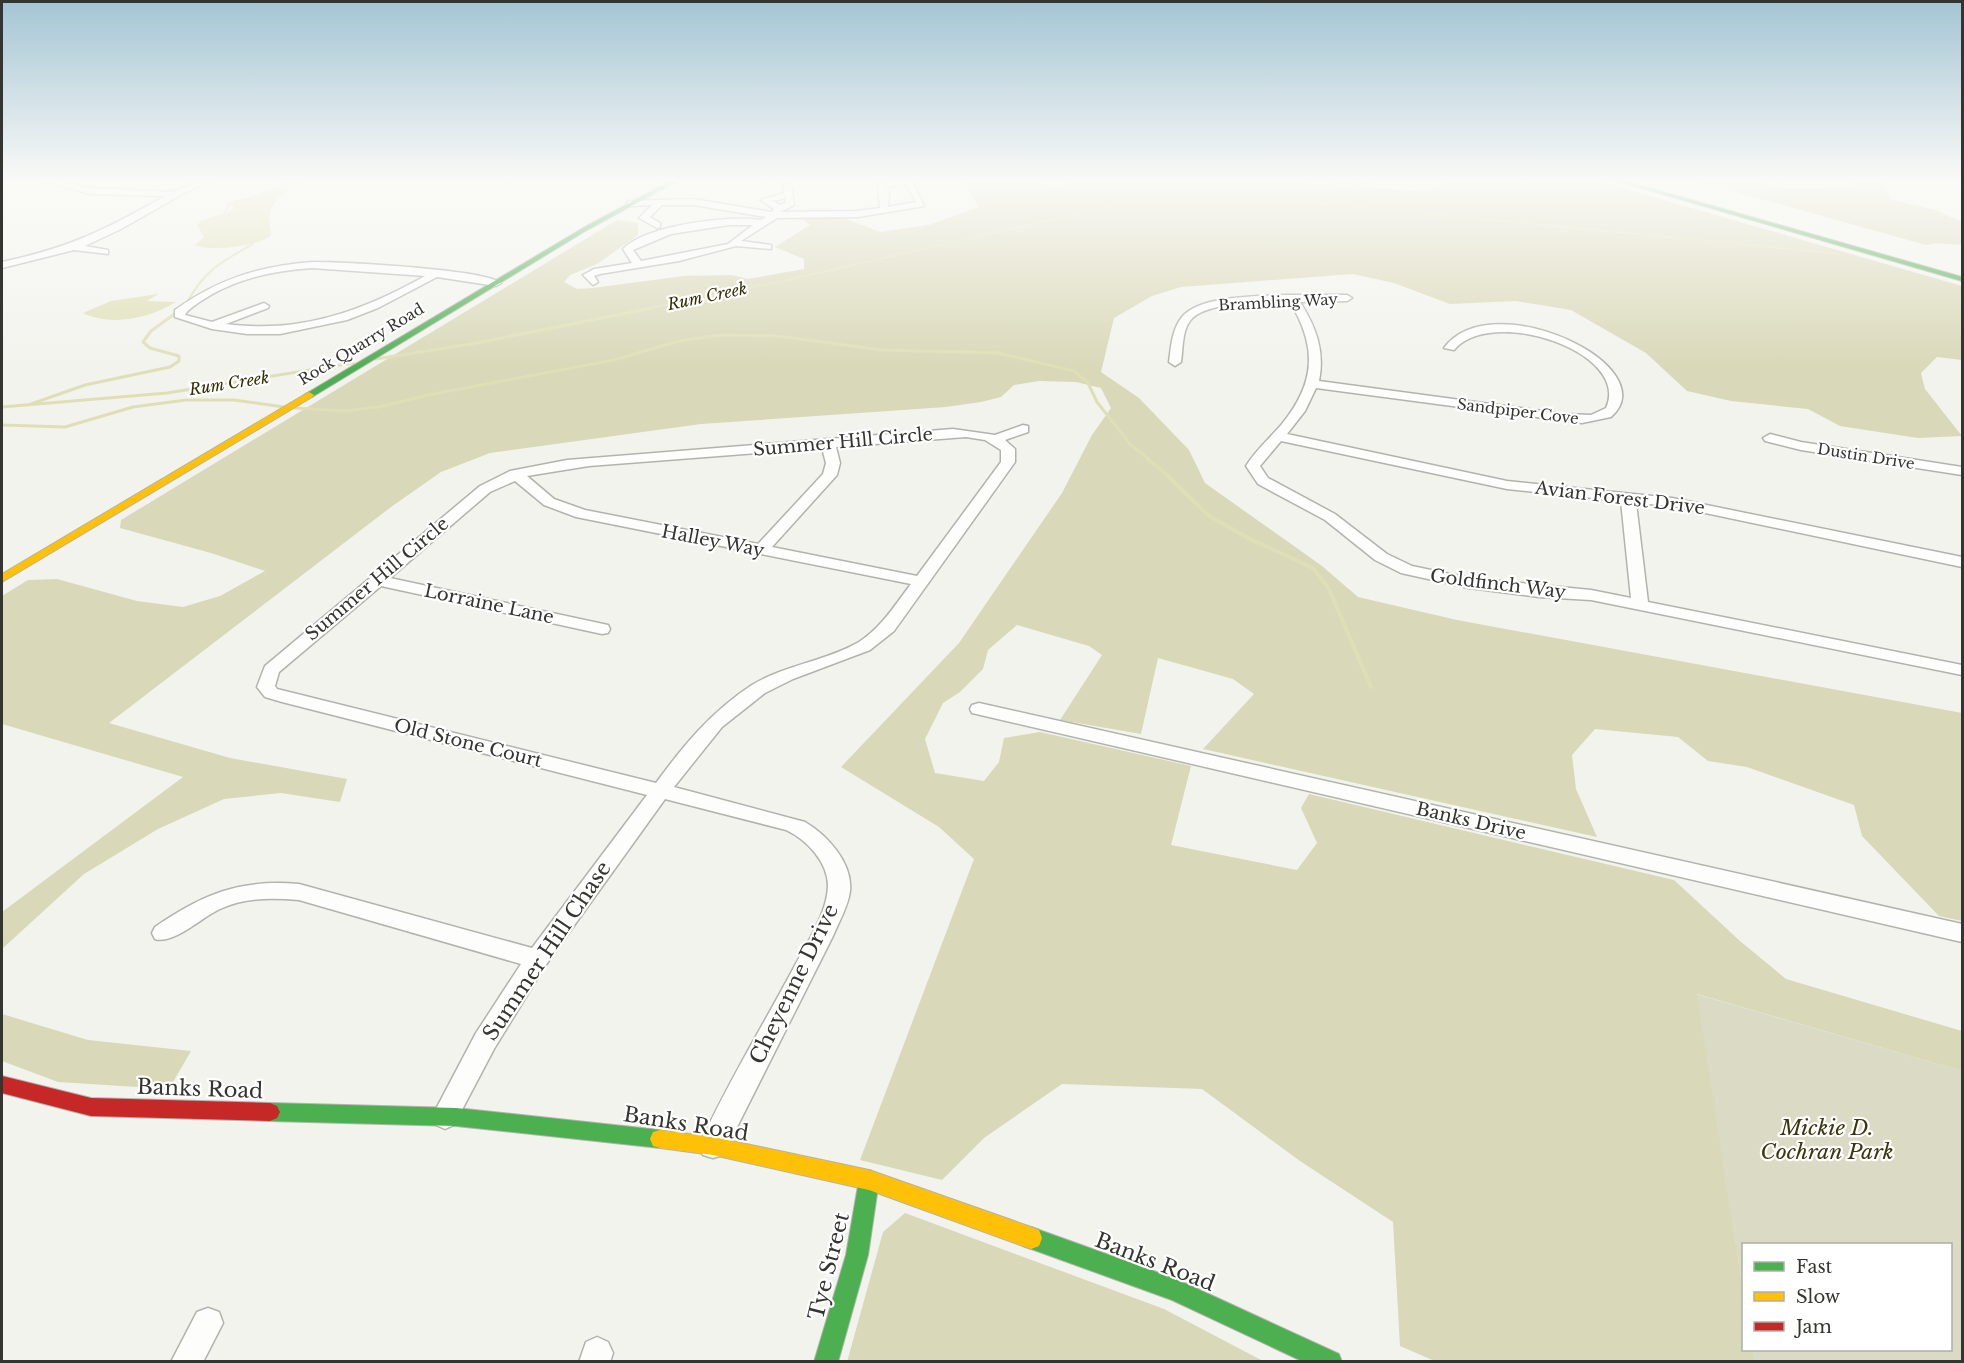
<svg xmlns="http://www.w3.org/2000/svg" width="1964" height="1363" viewBox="0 0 1964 1363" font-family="'Libre Baskerville',serif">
<rect width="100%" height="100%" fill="#f3f3ee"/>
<!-- green -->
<path fill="#dadac5" d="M1696,994L1962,1071V1361H1755L1753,1350H1950V1244H1744L1743,1290Z"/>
<!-- forest -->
<path fill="#d9d8b8" d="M961,179H1025L1056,187L1090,179L1172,181L1254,179L1414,191L1432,190L1456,179H1591L1962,286V360L1937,357L1921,373L1925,389L1962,436L1918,438L1840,426L1808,409L1731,401L1687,391L1646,353L1571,310L1516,301L1450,304L1394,283L1353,274L1181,287L1152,296L1114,318L1101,372L1139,398L1189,450L1205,483L1322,566L1358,597L1457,620L1962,713V921L1939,916L1862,836L1854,805L1747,767L1708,761L1678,737L1595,729L1572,755L1576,789L1597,837L1203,749L1254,694L1233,679L1158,658L1141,734L1060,720L1102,655L1089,646L1017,625L988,650L983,669L960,692L943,703L925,739L935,773L984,781L999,762L1004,738L1040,732L1191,766L1171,845L1297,870L1317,843L1301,808L1309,794L1674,880L1740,941L1786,979L1962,1031V1071L1697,994L1743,1290L1744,1350H1753L1755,1361L1437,1362L1400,1346L1393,1222L1300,1161L1202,1089L1062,1084L984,1138L942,1180L860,1160L974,859L939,827L841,767L959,643L1062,493L1092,435L1111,408L1101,388L1076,382L1039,381L1014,385L1001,397L981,402L946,407L701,424L490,453L441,472L391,507L109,723L230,758L347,779L340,802L281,793L224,799L158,829L84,874L2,949V912L183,777L2,724V596L28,580L57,579L137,601L183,607L220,596L265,571L211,553L120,528L121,520L617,220L638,223V235L597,264L570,275L564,282L577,289L593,288L684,276L731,275L748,279L804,269V259L775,247L810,225L801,218L841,217L880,232L929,225L979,207Z
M1690,179L1759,180C1776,195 1832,187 1856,186L1851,179H1878L1892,200L1935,210L1962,222V245L1936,243L1926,245Z
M2,1014L88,1040L191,1051L169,1089L58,1082L2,1061Z
M905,1213L1164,1309L1263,1361L847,1362L883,1232Z"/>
<!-- water -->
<path fill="#dfdfb7" d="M291,179H308C292,187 269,200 269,220C269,226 271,230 271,235C262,246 206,252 195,245L204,237L197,225L201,221L230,211L234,208L230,203L233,201L254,196Z
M158,294L147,301L176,302C150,318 112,327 83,313L111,301Z"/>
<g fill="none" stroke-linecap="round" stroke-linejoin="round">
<!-- stream-far2 -->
<path stroke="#dfdfb7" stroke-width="2" d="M1099,179L1121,204
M225,212L230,203
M186,305C202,272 222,261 253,244
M644,309L783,281L1129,202L1246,196L1841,254"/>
<!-- stream-far1 -->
<path stroke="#dfdfb7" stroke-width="3" d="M376,359L471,344L652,308
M31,404L85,385L170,367L179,361V356L150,348L143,342L151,331L180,310
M2,407L167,393L353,363
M295,408L345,411L379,407L428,395L614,360L679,341L722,335L777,336L882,350L998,353L1074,371L1088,383L1097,402L1130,444L1171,478
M2,425L65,427L133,407L186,400H234L284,407"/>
<!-- stream -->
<path stroke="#dfdfb7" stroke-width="4" d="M1169,477L1208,515L1248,538L1313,568L1329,589L1371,687"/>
<!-- street casing -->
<g stroke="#b3b3ae" stroke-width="3">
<path id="street" d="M35,179H48L90,188L173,192L205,179H216L186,192L121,229L85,246L108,250V254L74,250L2,268V262C69,248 105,230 165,196L90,194Z
M903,179H911L924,206L858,217L777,218L741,241L771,245V249L736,246L679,261L600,274L594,276L598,282L593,285L583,275L594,269L632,263L623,249C646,225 729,215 761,220L766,217L694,205H662L650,217L660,223V227L657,228L639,218L652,205L631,206L627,203L628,201L694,199L771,212L774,209L761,200L784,193L783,185L787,182L791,185L794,205L780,212L858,211L880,208L878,183ZM906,184L916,202L888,207L889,194L886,187ZM785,198L786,203L780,205L773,201ZM729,225H753L728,244L641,261L633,250L671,234Z
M1177,179H1216L1212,181H1181Z
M1317,179H1381L1356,184Z
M312,262C342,262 483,269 501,283L496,286L437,277L378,308L347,320L280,334H247L212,329L175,317V310C218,279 260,266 312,262ZM312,268L425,276C363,311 299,334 226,324L268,308L269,306L264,303L212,322L185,315C187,310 193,307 198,303C233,279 271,271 312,268Z
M1287,295H1347L1352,298L1347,301L1300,302C1316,327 1325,351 1319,381L1565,414L1591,415L1606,408C1632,352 1491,305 1454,350L1444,348C1492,283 1668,367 1611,417L1582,423L1316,388L1305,411L1287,434L1507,481L1672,498L1962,557V567L1672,506L1636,503L1648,602L1962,665V675L1591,600L1539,597L1469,588L1401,573L1375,560L1325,520L1258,484L1246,466C1256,450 1270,438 1282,424C1316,382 1317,347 1290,302C1267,302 1204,301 1190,321C1182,331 1183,349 1181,362L1175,366L1169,362C1171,347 1172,329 1182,317C1200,295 1261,296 1287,295ZM1281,441L1507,489L1621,501L1631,598L1591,590L1469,578L1412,566L1387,554L1335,514L1268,478L1260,466Z
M1023,425L1028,426V432L1005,440L1015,449V462L894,631L870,650L793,679L765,693L722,727L674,787L805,822C827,835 853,863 850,891C848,907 839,921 833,936L723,1155L713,1158L703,1155L699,1146C726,1086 761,1029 792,971C805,946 827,915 828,886C828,862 807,840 786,830L665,799L545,966L494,1049L454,1125L445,1129L436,1125L432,1117L436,1109L476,1033L521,964L299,900C272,898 246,897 220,909C202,917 173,945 155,939L152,933L155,927C203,894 240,879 299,884L532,948L647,795L282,702L265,697L257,687L265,666L480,486L510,471L567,460L953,429L995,435ZM966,437L985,440L1001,450V462L917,576L772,547L837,475L840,463L836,447ZM822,448L826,463L823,474L758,544L585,510L554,499L527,476L589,466ZM515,481L544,505L576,517L911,584C895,605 881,628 859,642C826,661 785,665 752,685C712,711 683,746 656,783L277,689L275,686L279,672L381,586L602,634L608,633L610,629L608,625L390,578L490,492Z
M1770,434L1801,442L1962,467V475L1801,450L1765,441L1763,438Z
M979,703L1962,924V942L972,713L970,709L972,705Z
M208,1308L219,1312L223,1323L203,1362H171L197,1312Z
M597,1337L608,1342L613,1353L610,1362H579L586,1342Z"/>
</g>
<!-- fast casing -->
<g stroke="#b3b3ae" stroke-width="2">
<path id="fast" d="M674,179H681L587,230L312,397L304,395L583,228Z
M1610,179H1618L1962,277V281Z
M270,1103L456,1108L660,1130L667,1132L670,1139L667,1146L660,1148L456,1126L270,1121L263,1118L260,1112L263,1106Z
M869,1170L876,1173L879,1180L868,1255L838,1362H814L846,1255L859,1180L862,1173Z
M1031,1227L1176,1279L1339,1354L1342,1362H1304L1172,1300L1023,1246L1020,1238L1023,1230Z"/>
</g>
<!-- slow casing -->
<g stroke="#b3b3ae" stroke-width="2">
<path id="slow" d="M309,392L314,395L312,397L2,582V574Z
M660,1130L713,1137L869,1170L1031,1227L1039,1230L1042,1238L1039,1246L1031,1249L869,1190L713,1155L660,1148L653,1146L650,1139L653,1132Z"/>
</g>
<!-- jam casing -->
<g stroke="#b3b3ae" stroke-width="2">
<path id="jam" d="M2,1076L91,1098L270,1103L277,1106L280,1112L277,1118L270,1121L91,1116L2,1093Z"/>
</g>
<!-- street -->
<use href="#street" fill="#fdfdfc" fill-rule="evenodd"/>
<!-- fast -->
<use href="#fast" fill="#4caf50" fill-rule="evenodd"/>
<!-- slow -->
<use href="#slow" fill="#ffc107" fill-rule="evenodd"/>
<!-- jam -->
<use href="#jam" fill="#c62828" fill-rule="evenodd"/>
</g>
<!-- sky -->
<linearGradient id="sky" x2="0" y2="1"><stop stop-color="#a4c5d4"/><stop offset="0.49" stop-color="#fafaf7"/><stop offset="1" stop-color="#fafaf7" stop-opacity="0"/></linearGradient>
<rect width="1964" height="369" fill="url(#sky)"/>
<g text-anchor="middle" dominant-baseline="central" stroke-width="4.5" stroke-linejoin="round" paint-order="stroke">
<!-- far-street labels -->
<g font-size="15" fill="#343430" stroke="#fff">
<text transform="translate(1278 302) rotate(-3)">Brambling Way</text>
<text transform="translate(361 344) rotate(-31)">Rock Quarry Road</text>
<text transform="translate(1518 411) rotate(7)">Sandpiper Cove</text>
<text transform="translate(1866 456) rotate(9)">Dustin Drive</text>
</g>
<!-- far-water labels -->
<g font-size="16" font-style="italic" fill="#302e02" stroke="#fff">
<text transform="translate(707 296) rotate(-12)">Rum Creek</text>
<text transform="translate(229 383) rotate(-9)">Rum Creek</text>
</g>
<!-- street labels -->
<g font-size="18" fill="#343430" stroke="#fff">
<text transform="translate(843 442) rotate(-5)">Summer Hill Circle</text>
<text transform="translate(1620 498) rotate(7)">Avian Forest Drive</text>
<text transform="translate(713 541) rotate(11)">Halley Way</text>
<text transform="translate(377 579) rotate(-40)">Summer Hill Circle</text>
<text transform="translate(1498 584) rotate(7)">Goldfinch Way</text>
<text transform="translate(489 604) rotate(12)">Lorraine Lane</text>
<text transform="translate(468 743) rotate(14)">Old Stone Court</text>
<text transform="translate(1471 821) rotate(13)">Banks Drive</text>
</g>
<!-- near-street labels -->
<g font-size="21" fill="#343430" stroke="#fff">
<text transform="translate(547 951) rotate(-56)">Summer Hill Chase</text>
<text transform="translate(794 984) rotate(-64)">Cheyenne Drive</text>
<text transform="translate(200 1089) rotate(2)">Banks Road</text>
<text transform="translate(686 1124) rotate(9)">Banks Road</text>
<text transform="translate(1155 1262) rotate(21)">Banks Road</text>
<text transform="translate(829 1266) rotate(-76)">Tye Street</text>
</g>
<!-- near-park labels -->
<g font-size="21" font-style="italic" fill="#39370c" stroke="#fff">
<text x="1827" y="1128">Mickie D.<tspan x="1827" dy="24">Cochran Park</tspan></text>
</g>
</g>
<!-- border -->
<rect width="1964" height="1363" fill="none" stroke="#343430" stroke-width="6"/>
<!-- legend -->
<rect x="1742" y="1243" width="210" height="108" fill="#ffffff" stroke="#aeaeac" stroke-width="1.5"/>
<rect x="1754" y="1262" width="30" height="9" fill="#4caf50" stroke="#aeaeac" stroke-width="1.5"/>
<text x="1796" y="1273" font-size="18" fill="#343430">Fast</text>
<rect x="1754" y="1292" width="30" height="9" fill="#ffc107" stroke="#aeaeac" stroke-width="1.5"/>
<text x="1796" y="1303" font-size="18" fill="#343430">Slow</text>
<rect x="1754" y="1322" width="30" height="9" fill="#c62828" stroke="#aeaeac" stroke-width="1.5"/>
<text x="1796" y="1333" font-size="18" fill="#343430">Jam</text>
</svg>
